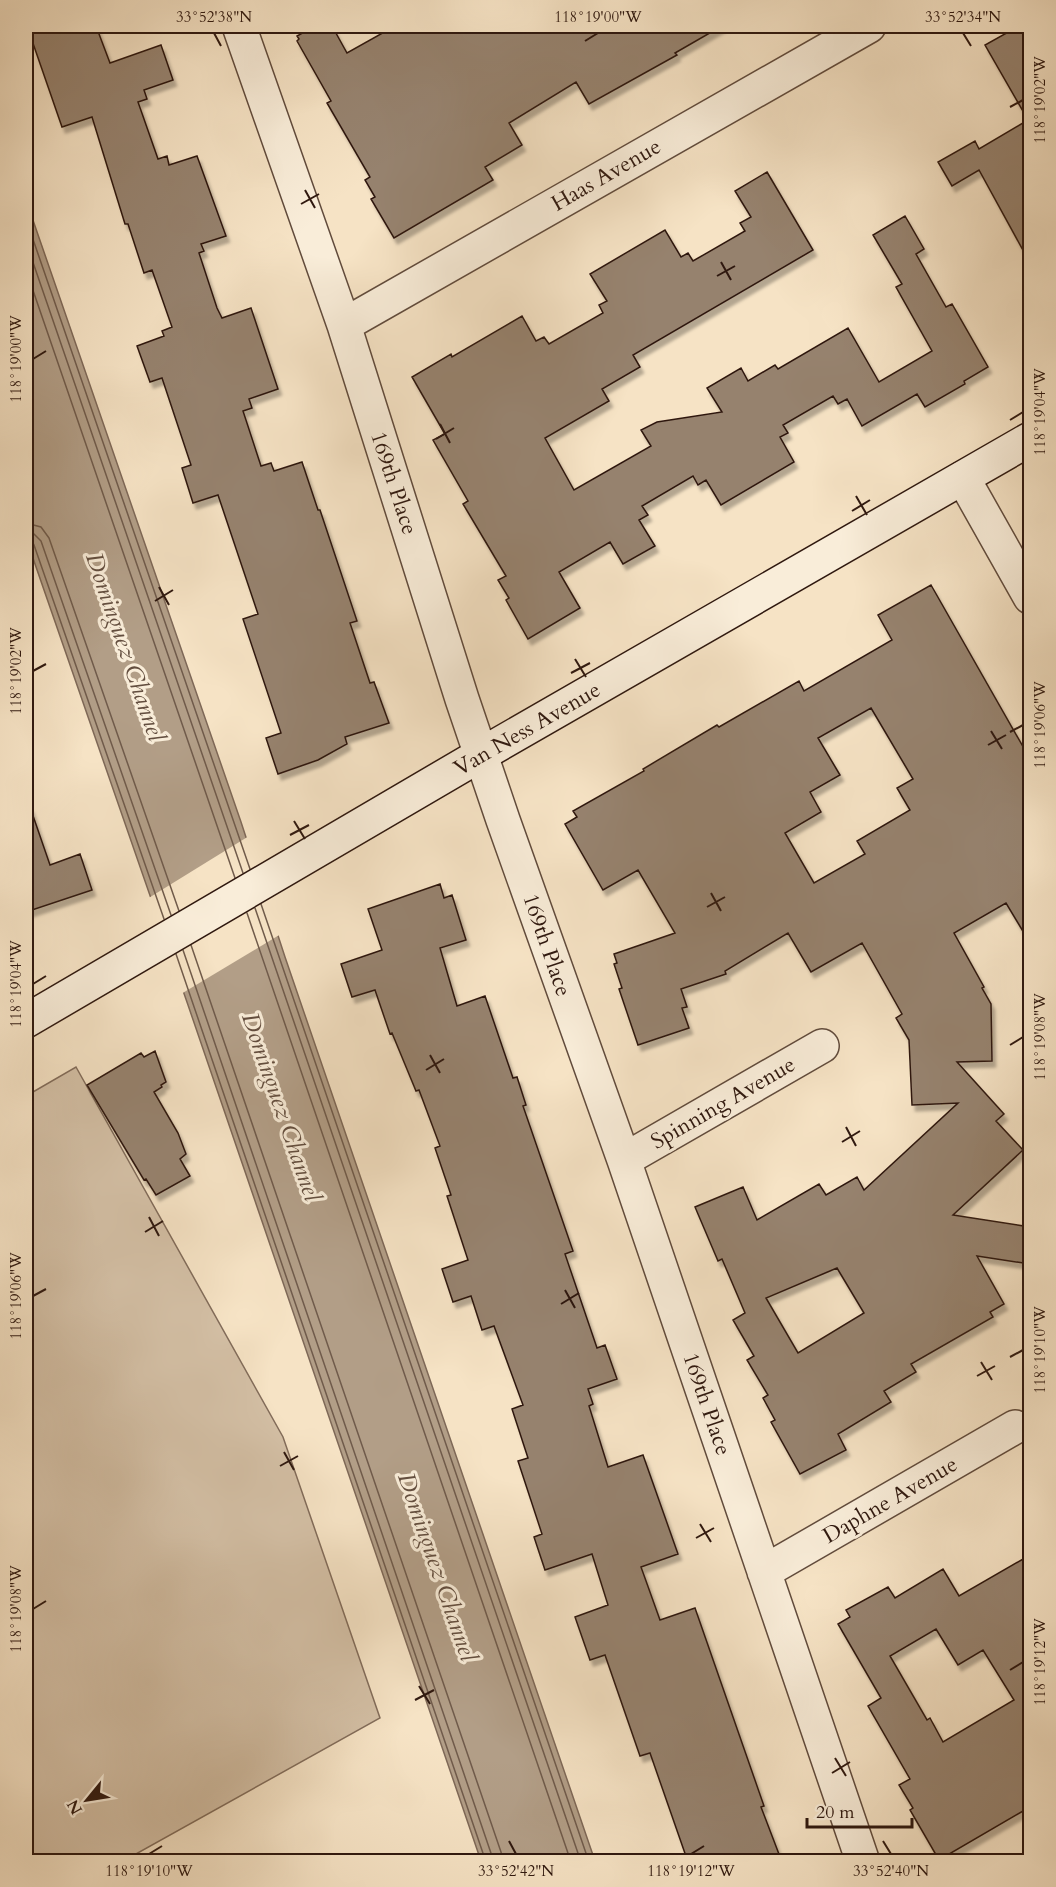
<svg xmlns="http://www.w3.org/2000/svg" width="1056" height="1887" viewBox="0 0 1056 1887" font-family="Cardo,serif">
<defs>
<filter id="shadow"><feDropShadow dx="3.5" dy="6" stdDeviation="1.5" flood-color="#0004"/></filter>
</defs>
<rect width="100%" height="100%" fill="#f6e3c5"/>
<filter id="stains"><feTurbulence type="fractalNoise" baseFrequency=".00333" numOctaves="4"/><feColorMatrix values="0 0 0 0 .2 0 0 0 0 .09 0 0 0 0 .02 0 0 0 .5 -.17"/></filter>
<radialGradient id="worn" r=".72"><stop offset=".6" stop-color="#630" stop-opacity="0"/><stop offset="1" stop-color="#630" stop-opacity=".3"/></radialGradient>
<!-- green -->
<path fill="#d4c0a6" stroke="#826c5a" stroke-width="1.5" d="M76,1067L283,1437L380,1718L134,1855L138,1861H26V1096Z"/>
<!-- water -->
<path fill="#b29e87" stroke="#7e6857" stroke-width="1.5" d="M26,200L241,822L285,957L595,1861H481L188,1005L26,538Z"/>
<!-- pier -->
<path fill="#f6e3c5" d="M249,836L281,934L181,994L147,899Z"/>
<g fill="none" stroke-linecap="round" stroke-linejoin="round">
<!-- shore -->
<path stroke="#705b4b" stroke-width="1.5" d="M26,219L250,869
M26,242L243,873
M26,270L235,878
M26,523L41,527L49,538L179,911
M26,532L34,534L41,541L171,915
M26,540H31L34,545L164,919
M261,904L589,1862
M255,908L581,1862
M247,913L571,1862
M191,945L501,1852L503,1862
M183,950L494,1862
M176,954L486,1862"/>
</g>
<!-- building -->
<path fill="#96826e" stroke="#2f180f" stroke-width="1.5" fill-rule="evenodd" filter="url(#shadow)" d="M27,26H96L110,63L161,45L173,80L144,90L147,99L138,102L158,159L167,156L169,165L197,156L226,236L201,244L204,251L199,253L217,308L222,318L251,308L278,389L249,399L252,408L243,411L261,466L271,463L274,471L302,462L318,510H320L357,621L350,623L370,683L374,682L389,723L345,737L347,744L318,760L278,774L266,738L281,733L243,619L258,614L218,495L193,503L182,468L191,465L162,378L150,382L137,346L164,336L162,331L172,327L152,270L144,273L128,224H125L92,117L62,127Z
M315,26H332L347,53L395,26H722L675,53L677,55L589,104L576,82L509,123L522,145L485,167L493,180L394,238L371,199L375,197L365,180L370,177L327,103L331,101L297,41L299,39L297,36Z
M1019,26H1030V263L979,170L952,186L938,162L975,141L979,149L1028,120L985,45Z
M767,172L813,250L633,355L640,367L602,389L609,401L545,438L574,490L651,446L641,430L657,422L722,412L707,388L741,368L748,381L775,365L778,369L848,328L879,382L932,351L896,287L902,284L873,235L905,216L924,249L916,254L946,307L952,304L988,367L964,381L965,384L925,407L917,394L862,426L847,399L838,404L833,396L783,425L788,433L780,437L794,462L721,505L706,480L698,485L693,476L642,506L648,515L639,520L655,546L623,564L610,542L559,572L580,608L528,639L506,600L509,598L498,580L506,576L463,504L468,501L433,440L445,434L412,377L451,354L452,357L522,316L536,341L544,337L549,344L603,313L599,305L607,301L590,274L665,230L681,257L688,253L693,261L745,231L740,223L751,217L735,191Z
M931,585L1030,759V943L1006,903L954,933L984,987L982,988L991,1004L992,1061L957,1062L1004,1114L996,1121L1023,1150L953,1215L1030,1227V1264L977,1256L1004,1304L990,1312L993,1317L911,1364L916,1372L884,1391L891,1402L838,1434L846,1450L800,1474L771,1422L775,1420L763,1398L768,1395L747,1360L754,1356L733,1320L745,1313L722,1259L718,1261L695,1207L743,1187L757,1220L819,1184L826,1195L857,1177L864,1190L958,1103L912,1105L909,1040L896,1018L902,1014L862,943L811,972L788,933L725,971L726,974L681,989L687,1007L682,1008L689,1028L638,1045L619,989L622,988L614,964L617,963L614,954L675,933L638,870L603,890L565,824L577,817L573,811L644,771L643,769L717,725L719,727L799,681L804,691L892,640L878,615ZM871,708L913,779L897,788L910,810L857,841L865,854L814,883L785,833L821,812L810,792L840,775L818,738ZM837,1268L864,1313L798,1353L766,1298Z
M30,807L50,865L80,854L92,890L26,912V808Z
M440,884L444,898L452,895L466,940L440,948L457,1006L485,996L513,1078L517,1077L526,1105L523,1106L573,1251L565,1254L597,1348L605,1345L617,1379L588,1389L593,1404L589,1406L608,1467L643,1455L678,1554L641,1567L660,1620L695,1608L764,1806L761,1807L782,1862H688L650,1753L640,1756L605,1655L590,1660L575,1617L608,1605L592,1554L545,1570L534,1537L542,1534L518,1461L528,1458L512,1409L523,1405L494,1326L482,1330L471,1296L453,1302L442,1269L468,1260L447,1196L451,1195L435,1148L440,1146L419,1090L416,1091L392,1033L390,1034L375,990L352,997L341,964L382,950L368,909Z
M155,1051L166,1082L161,1085L162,1087L154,1092L178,1133L186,1154L180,1159L190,1176L156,1195L146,1179L144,1180L87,1085L141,1053L144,1057Z
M1030,1555V1807L939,1860L910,1810L913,1808L899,1785L910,1779L868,1706L881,1698L838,1624L850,1617L846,1610L888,1587L895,1598L943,1569L959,1596ZM936,1629L958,1665L983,1650L1014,1700L943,1742L930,1718L927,1720L890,1656Z"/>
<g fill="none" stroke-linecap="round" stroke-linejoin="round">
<!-- street casing -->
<g stroke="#614b3c" stroke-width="36">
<path id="street" d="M239,26L344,325L462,699L503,820L624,1160L863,1862
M344,325L869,26
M963,478L1030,597
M624,1160L822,1046
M764,1572L1015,1427"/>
</g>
<!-- secondary casing -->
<g stroke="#2f180f" stroke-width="36">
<path id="secondary" d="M26,1021L482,754L1030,439"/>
</g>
<!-- street -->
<use href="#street" stroke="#f9edd9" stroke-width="33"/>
<!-- secondary -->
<use href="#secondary" stroke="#f9edd9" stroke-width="33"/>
</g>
<!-- ticks -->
<path fill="none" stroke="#2f180f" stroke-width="2" d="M214,33L221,46M963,33L971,46M585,41L598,33M1010,107L1023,100M305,190L315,208M301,204L319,194M721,262L731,280M717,276L735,266M33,359L46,351M1010,420L1023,412M440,424L450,443M436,439L454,428M856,496L867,515M852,511L870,500M159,587L169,605M155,601L173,590M575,659L586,677M33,671L46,664M571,673L590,663M991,731L1002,749M1010,732L1023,725M988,745L1006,735M294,821L305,839M290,835L309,825M711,893L721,911M707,907L725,897M33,984L46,976M1010,1045L1023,1037M430,1055L440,1073M426,1070L444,1059M846,1127L856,1146M842,1142L860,1131M149,1217L159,1236M145,1232L163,1221M565,1290L575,1308M33,1296L46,1289M561,1304L579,1293M1010,1357L1023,1350M981,1362L992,1380M977,1376L995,1366M284,1452L294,1470M280,1466L298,1456M700,1524L711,1542M696,1538L714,1528M33,1609L46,1601M1010,1670L1023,1662M419,1686L430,1704M415,1700L434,1690M835,1758L846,1776M832,1773L850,1762M509,1841L516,1854M883,1841L891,1854M149,1854L162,1846M691,1854L704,1846"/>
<g text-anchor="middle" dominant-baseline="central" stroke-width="6" stroke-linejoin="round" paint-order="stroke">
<!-- street labels -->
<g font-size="22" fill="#2f180f" stroke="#f9edd9">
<text transform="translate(606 175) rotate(-30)">Haas Avenue</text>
<text transform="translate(394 483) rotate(72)">169th Place</text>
<text transform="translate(527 729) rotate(-30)">Van Ness Avenue</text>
<text transform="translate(547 945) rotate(71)">169th Place</text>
<text transform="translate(723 1103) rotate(-30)">Spinning Avenue</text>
<text transform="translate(707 1404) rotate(71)">169th Place</text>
<text transform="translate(890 1500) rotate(-30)">Daphne Avenue</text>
</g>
<!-- water labels -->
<g font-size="24" font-style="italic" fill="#634e3f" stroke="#f9edd9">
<text transform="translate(125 647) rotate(71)">Dominguez Channel</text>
<text transform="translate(281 1107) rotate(71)">Dominguez Channel</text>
<text transform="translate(437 1567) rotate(71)">Dominguez Channel</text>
</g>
</g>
<!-- margin -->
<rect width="1056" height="1887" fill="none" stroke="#f6e3c5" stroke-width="66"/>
<!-- north arrow -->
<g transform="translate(87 1800) rotate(240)" stroke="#f9edd9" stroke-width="4.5" paint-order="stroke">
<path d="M0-4.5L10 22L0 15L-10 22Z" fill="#2f180f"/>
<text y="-9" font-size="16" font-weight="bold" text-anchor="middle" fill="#2f180f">N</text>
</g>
<!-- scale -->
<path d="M807 1818v9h105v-9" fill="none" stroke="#2f180f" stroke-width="3"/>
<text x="816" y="1818" font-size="18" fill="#2f180f" stroke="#f9edd9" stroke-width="4.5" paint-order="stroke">20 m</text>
<rect x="33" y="33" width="990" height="1821" fill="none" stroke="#2f180f" stroke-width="2"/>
<g font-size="15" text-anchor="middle" fill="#2f180f">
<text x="214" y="22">33°52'38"N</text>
<text x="598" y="22">118°19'00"W</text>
<text x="963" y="22">33°52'34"N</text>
<text transform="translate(1040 100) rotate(-90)" y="5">118°19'02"W</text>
<text transform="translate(16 359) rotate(-90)" y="5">118°19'00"W</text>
<text transform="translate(1040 412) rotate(-90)" y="5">118°19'04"W</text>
<text transform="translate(16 671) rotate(-90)" y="5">118°19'02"W</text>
<text transform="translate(1040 725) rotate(-90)" y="5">118°19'06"W</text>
<text transform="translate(16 984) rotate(-90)" y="5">118°19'04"W</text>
<text transform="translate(1040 1037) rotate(-90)" y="5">118°19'08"W</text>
<text transform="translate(16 1296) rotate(-90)" y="5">118°19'06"W</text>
<text transform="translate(1040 1350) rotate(-90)" y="5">118°19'10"W</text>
<text transform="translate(16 1609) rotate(-90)" y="5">118°19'08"W</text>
<text transform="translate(1040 1662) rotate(-90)" y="5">118°19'12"W</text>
<text x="149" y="1876">118°19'10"W</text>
<text x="516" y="1876">33°52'42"N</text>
<text x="691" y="1876">118°19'12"W</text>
<text x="891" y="1876">33°52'40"N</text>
</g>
<rect width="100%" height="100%" filter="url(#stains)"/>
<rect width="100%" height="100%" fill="url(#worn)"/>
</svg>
